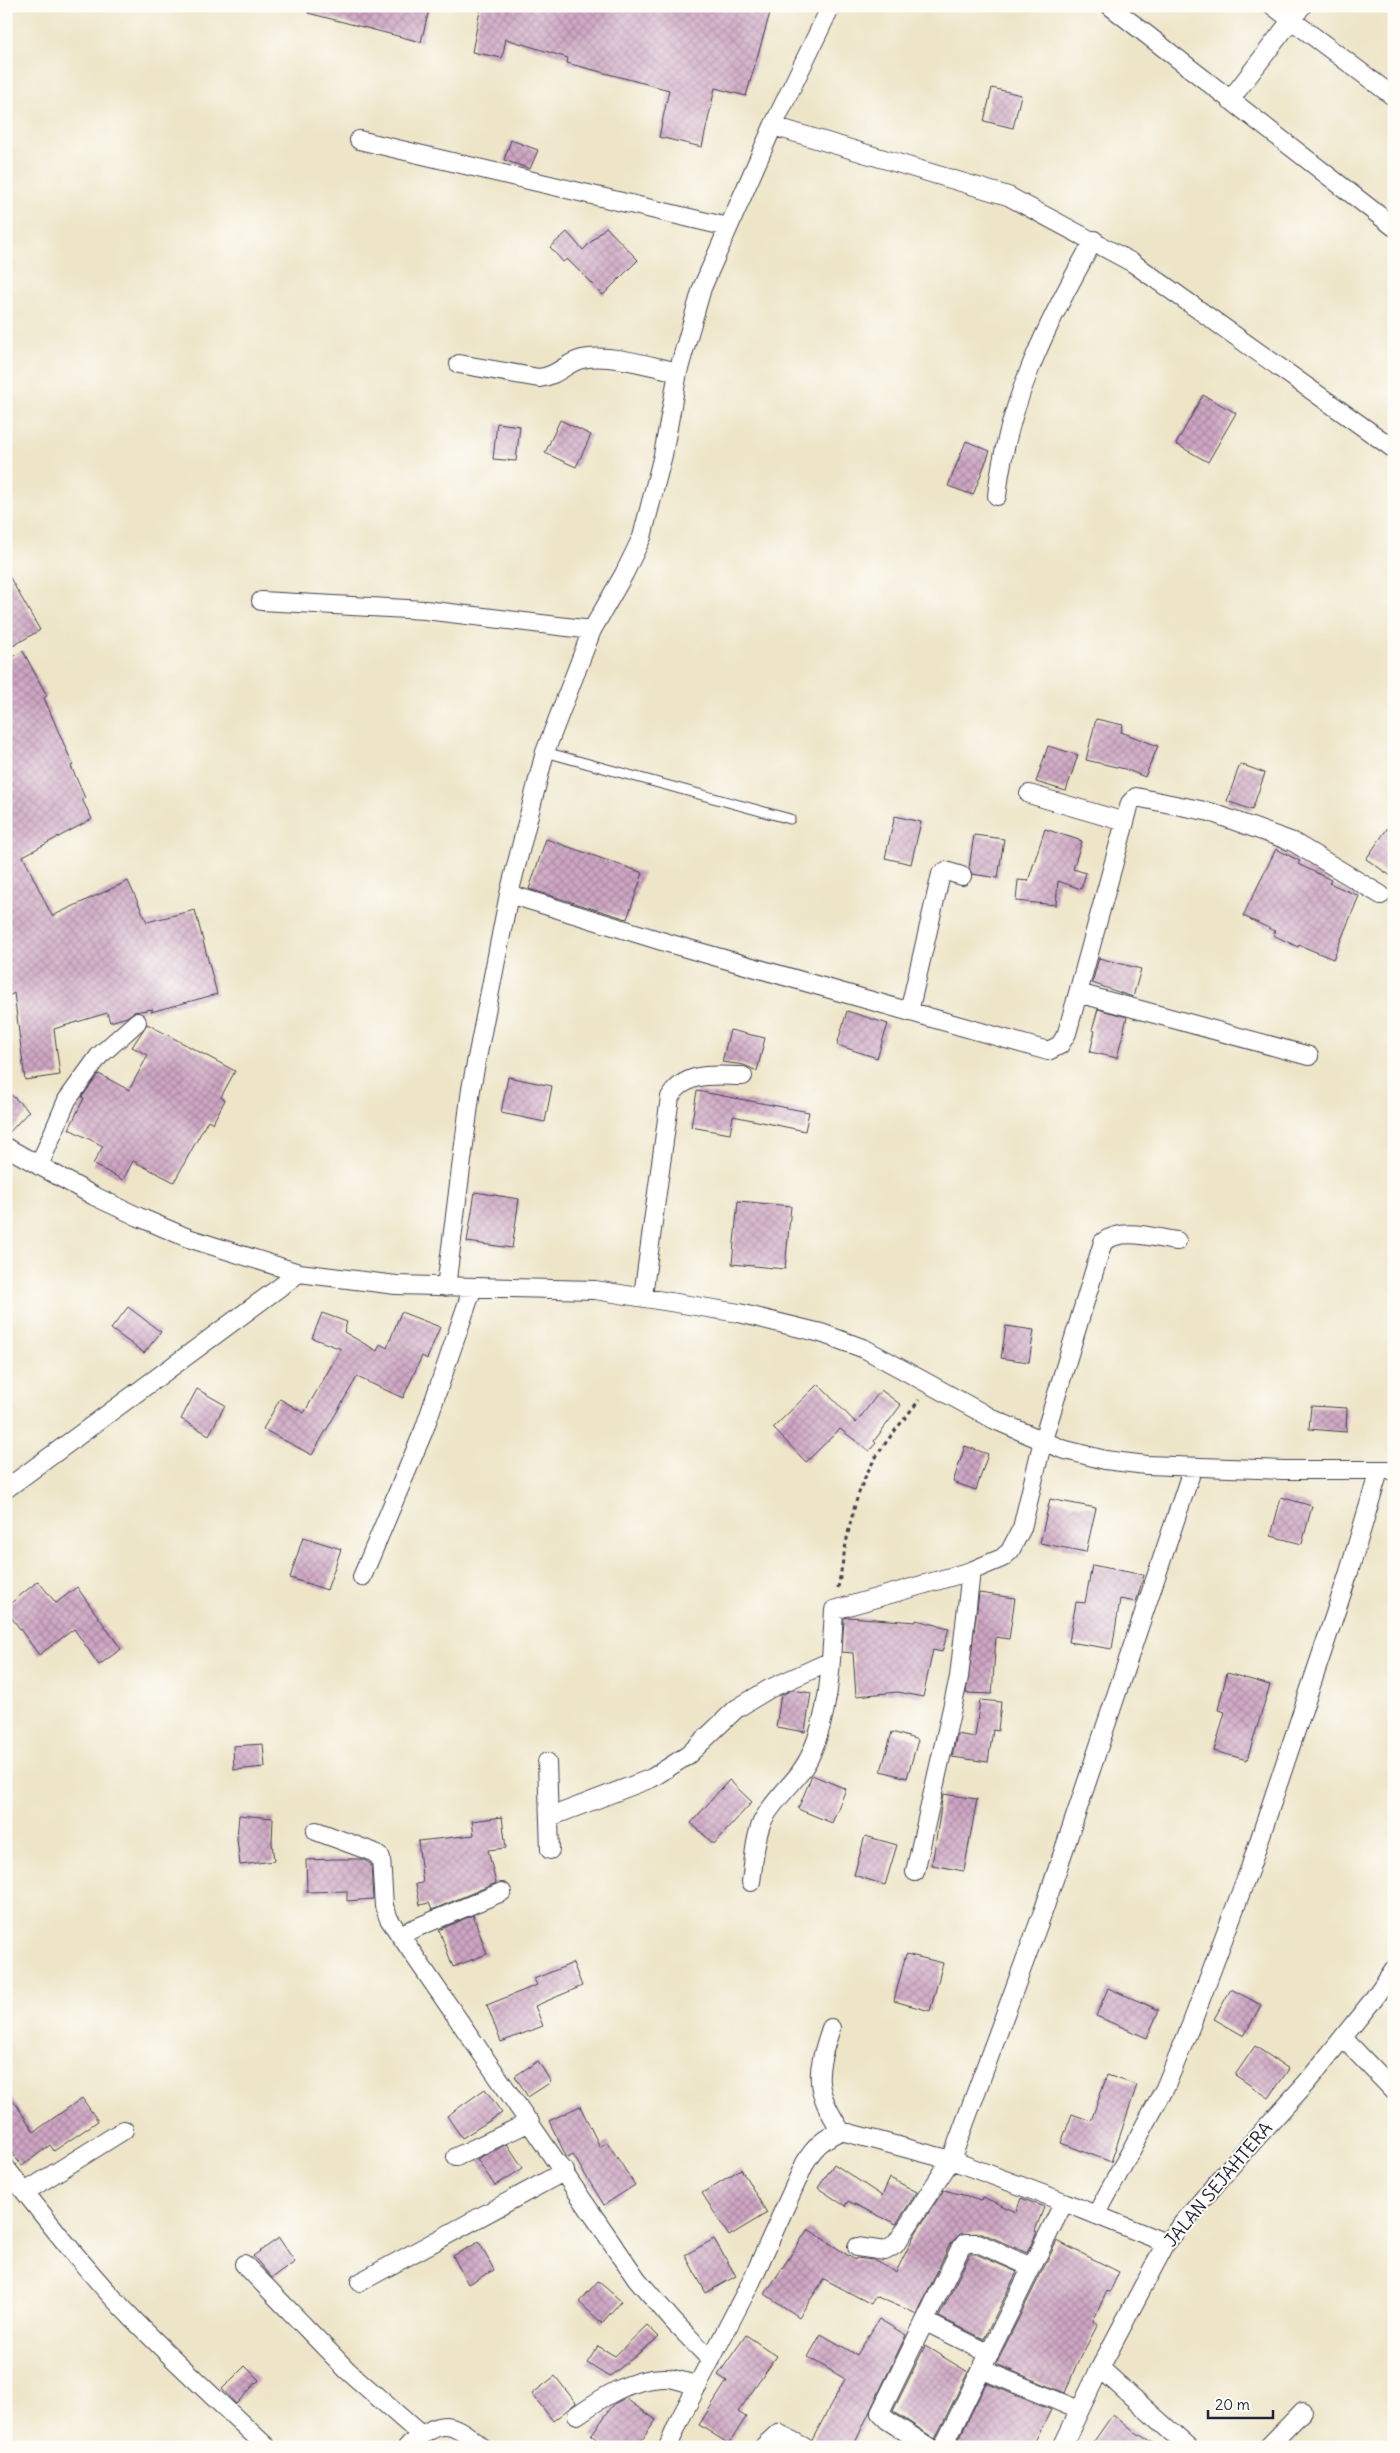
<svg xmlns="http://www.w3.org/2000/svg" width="1400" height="2453" viewBox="0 0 1400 2453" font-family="Delius,sans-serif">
<defs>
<pattern id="building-cross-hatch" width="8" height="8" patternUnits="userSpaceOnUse" patternTransform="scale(1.25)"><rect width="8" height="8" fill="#cea6c3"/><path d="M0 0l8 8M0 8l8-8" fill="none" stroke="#a787a0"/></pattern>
</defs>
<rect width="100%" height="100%" fill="#fdfcf7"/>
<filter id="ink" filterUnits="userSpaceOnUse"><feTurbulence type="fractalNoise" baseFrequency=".02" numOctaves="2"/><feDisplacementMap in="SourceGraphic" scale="10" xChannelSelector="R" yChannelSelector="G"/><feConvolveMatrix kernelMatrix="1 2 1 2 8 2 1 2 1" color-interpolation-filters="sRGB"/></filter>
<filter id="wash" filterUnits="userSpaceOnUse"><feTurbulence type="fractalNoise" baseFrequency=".0096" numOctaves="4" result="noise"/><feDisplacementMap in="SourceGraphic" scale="20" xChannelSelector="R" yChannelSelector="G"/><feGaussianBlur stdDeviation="1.12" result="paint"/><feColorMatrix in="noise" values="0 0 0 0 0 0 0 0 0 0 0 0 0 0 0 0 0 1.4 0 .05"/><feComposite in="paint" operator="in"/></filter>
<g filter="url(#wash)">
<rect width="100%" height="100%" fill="#eee5c8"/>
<g id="blocks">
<!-- building -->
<path fill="url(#building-cross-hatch)" d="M309,6H430L421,42L308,13Z
M481,6H772L746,96L715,88L702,147L659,137L669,90L567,63L568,58L506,39L502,58L472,52Z
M992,88L1021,95L1013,128L984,121Z
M511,140L538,150L530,169L504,160Z
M606,227L638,260L603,295L567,259L563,262L550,247L567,232L583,250Z
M1203,395L1236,413L1208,462L1176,444Z
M560,420L591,435L576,467L545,453Z
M497,423L520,426L516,461L493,459Z
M966,441L990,451L973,495L948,486Z
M6,571L40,630L6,650Z
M23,651L47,696L44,698L73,765L71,766L85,798L82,799L92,819L23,856L52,916L128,881L147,922L195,910L217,994L151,1012L153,1009L134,1012L127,1017L110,1022L107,1013L54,1029L60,1075L25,1080L14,993L6,998V661Z
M1096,719L1123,725L1121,732L1158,746L1145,777L1125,769L1086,760Z
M1048,746L1078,755L1066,791L1036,782Z
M1240,764L1265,773L1252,810L1227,801Z
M895,816L921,822L911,864L885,858Z
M1394,819V878L1366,859Z
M1045,829L1082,841L1073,869L1086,873L1081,889L1058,881L1056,905L1016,901L1018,880L1028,881Z
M974,835L1004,839L998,878L972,874L969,868Z
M546,839L643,873L627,919L529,889Z
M1276,849L1300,861L1298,864L1331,880L1329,883L1359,896L1333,959L1299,945L1298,947L1273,935L1275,931L1243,916Z
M1099,958L1141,969L1133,997L1092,983Z
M1098,1009L1127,1017L1117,1058L1090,1052L1095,1031L1092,1030Z
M847,1011L888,1024L877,1058L837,1045Z
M147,1024L235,1071L221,1097L225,1100L213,1123L208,1120L174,1182L133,1161L123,1180L93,1164L103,1146L69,1129L84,1098L82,1097L99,1074L129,1090L148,1055L132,1047Z
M730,1030L765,1038L757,1071L744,1065L722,1062Z
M508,1077L552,1086L545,1122L501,1113Z
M6,1090L29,1111L6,1136Z
M697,1091L809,1112L805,1131L733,1116L730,1134L691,1127Z
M475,1192L519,1199L512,1248L467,1242Z
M738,1201L791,1206L785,1269L732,1264Z
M128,1307L161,1332L144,1353L111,1329Z
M401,1312L440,1327L427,1359L422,1356L403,1398L357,1377L312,1455L263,1429L280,1399L304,1413L341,1349L312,1338L322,1313L347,1322L344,1332L377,1351L380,1344L387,1348Z
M1006,1326L1034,1330L1029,1362L1001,1358Z
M818,1384L856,1423L881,1390L901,1405L874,1441L876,1443L869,1451L840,1429L806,1462L773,1428Z
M197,1389L225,1405L209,1435L181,1419Z
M1311,1406L1347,1408L1346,1432L1309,1429Z
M965,1446L988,1454L976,1490L953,1482Z
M1281,1497L1312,1506L1302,1544L1271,1536Z
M1050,1499L1096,1508L1086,1552L1040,1543Z
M303,1537L341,1549L327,1590L290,1578Z
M1092,1565L1144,1575L1136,1602L1120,1599L1112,1649L1069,1642L1076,1602L1085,1603Z
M38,1581L56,1603L77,1587L121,1649L99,1665L74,1629L39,1655L6,1610V1607Z
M979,1593L1015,1598L1009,1639L996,1637L992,1694L966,1693Z
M849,1617L916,1622V1620L949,1628L942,1652L933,1650L923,1697L898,1692L856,1696L853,1653L842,1652L844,1618Z
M1227,1673L1270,1685L1247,1760L1214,1751L1225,1712L1218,1710Z
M792,1690L811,1693L805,1732L776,1727L781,1695Z
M980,1700L1001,1702L998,1731L993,1730L988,1762L952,1757L957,1734L975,1737Z
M892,1732L918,1740L907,1778L881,1771Z
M263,1744L265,1767L234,1770L233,1746Z
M812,1775L846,1789L832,1823L798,1809Z
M729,1780L752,1802L714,1844L691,1823Z
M943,1794L977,1799L964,1871L932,1865Z
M239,1815L273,1818L272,1842L274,1861L240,1865L237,1839Z
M502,1817L506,1848L488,1850L496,1883L432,1910L429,1903L420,1905L416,1884L423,1883L418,1841L474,1835L472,1821Z
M865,1836L897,1845L885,1885L854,1875Z
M336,1859H362L371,1864L373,1899L347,1901V1891L307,1892L306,1860Z
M473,1915L487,1954L453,1967L439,1930Z
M906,1954L943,1963L930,2011L894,2001Z
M573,1963L582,1986L535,2006L543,2026L501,2042L487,2005L537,1985L534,1979Z
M1108,1988L1159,2010L1147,2038L1096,2016Z
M1231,1989L1261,2005L1244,2036L1214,2019Z
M1255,2046L1289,2069L1269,2098L1235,2075Z
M538,2061L551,2082L528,2097L515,2076Z
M1107,2075L1137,2085L1111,2162L1061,2143L1072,2114L1091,2121Z
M6,2089L34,2132L82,2098L98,2121L54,2151L50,2145L22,2166L6,2145Z
M485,2089L502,2113L462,2138L447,2116Z
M580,2106L600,2147L607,2142L635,2185L604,2205L573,2155L567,2158L549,2121Z
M507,2144L523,2168L495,2186L477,2159Z
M834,2164L882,2196L890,2178L917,2192L896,2224L848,2201L845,2206L818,2188Z
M741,2169L767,2213L729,2236L702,2193Z
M944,2190L982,2200L983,2197L1016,2212L1021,2198L1044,2207L1035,2231L1037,2232L1027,2253L982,2233L960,2234L950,2244L917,2314L875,2296L871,2304L824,2279L799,2317L765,2294L808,2229L855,2260L856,2258L873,2260L896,2272L915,2234Z
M279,2238L295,2262L272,2278L253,2256Z
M714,2239L736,2276L706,2293L685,2255Z
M1057,2241L1119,2272L1110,2292L1107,2291L1093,2321L1098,2324L1075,2368L1065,2393L996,2364Z
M479,2242L494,2270L468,2284L453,2256Z
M970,2254H976L1017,2272L984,2339L939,2317Z
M598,2281L621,2301L602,2323L579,2302Z
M879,2319L906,2335L853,2447H815L812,2440L845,2379L808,2357L821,2334L857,2355Z
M647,2325L659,2337L609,2377L587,2363L598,2346L615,2356Z
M746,2335L777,2356L738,2412L746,2417L729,2444L699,2425L727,2381L718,2375Z
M925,2346L968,2372L935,2439L893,2411Z
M245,2366L259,2380L236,2404L222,2389Z
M555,2376L576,2403L553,2421L532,2394Z
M986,2383L1051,2410L1032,2447H955Z
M625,2398L656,2420L637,2447H607L591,2435L614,2404Z
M1113,2414L1129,2428L1159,2447H1090Z"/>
</g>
</g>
<g filter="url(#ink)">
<use href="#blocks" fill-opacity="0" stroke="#413f50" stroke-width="1"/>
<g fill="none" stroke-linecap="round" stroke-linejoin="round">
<!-- lane casing -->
<g stroke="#413f50" stroke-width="11">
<path id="lane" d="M545,752L790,819"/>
</g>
<!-- street casing -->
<g stroke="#413f50" stroke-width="20">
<path id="street" d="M1110,6L1394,227
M1273,6L1394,97
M1230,100L1302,6
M773,126L1008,196L1133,263L1394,449
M359,140L728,227
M459,364L539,378C560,375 565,363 582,359C609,353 650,366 678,372
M997,496C1006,405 1049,319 1094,240
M261,601L425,610L592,630
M1029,794L1125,822
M509,894L668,943L1048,1051L1060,1045L1067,1033L1125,822L1130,803L1136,797L1210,812L1293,842L1381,895
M1078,993L1309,1056
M909,1012L941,874L946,871L962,876
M6,1147L94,1196L139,1217L188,1238L299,1273L396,1285L595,1290L739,1313L821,1333L865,1349L995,1420L1062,1449L1105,1460L1146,1465L1283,1470H1394
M39,1166L67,1100L99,1056L137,1022
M446,1287L471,1089L509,894L545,752L592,630L624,574L642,537L663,455L678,372L702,288L773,126L831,6
M643,1296L670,1097C687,1070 715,1076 743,1076
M6,1489L299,1273
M362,1577L424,1430L473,1287
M547,1762L550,1850
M550,1817L652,1778L688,1755L736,1709L769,1689L831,1661
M316,1831L373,1852L381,1858L384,1906L389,1919L637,2279L673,2321L711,2360
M915,1872L959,1677L971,1571
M751,1882C754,1862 754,1841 762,1822C774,1797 800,1780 811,1754C831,1709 831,1658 834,1610L971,1571L1002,1558L1010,1551L1022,1528L1043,1440L1103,1242C1123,1227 1154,1238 1177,1241
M401,1934L502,1892
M831,2028C815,2076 814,2088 841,2131
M1343,2038L1394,2091
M456,2157L530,2122
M6,2168C46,2219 87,2272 133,2319C176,2363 222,2405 267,2447
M25,2192L124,2130
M1096,2215L1165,2088L1191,2025L1250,1868L1348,1575L1379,1471
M857,2247L885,2251L895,2245L951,2160L1044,1909L1193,1467
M244,2264L348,2371L421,2435
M360,2282L565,2171
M926,2322L990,2354
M1100,2368L1188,2447
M983,2370L1079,2410
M577,2415C603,2397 630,2379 663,2378C674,2377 687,2383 698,2386
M764,2446L778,2433L804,2447
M407,2447C442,2418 449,2420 482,2447
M668,2447L680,2419L751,2282L805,2163C814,2147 824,2138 841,2131L951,2160L1064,2202L1166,2243
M929,2447L887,2420L880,2413L960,2249L965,2243H978L1031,2267
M943,2447L1064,2202
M1062,2447L1100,2368L1166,2243L1231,2166L1308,2081L1372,2001L1394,1969
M1268,2447L1303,2411"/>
</g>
<!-- path -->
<path stroke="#413f50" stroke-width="3" stroke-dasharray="4 4" stroke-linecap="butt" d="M838,1588C846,1546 851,1500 873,1462C886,1440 904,1420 919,1400"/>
<!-- lane -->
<use href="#lane" stroke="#fff" stroke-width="9"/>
<!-- street -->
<use href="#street" stroke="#fff" stroke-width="18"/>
</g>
</g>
<g text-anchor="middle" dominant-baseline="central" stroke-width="4" stroke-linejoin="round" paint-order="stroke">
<!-- street labels -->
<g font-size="18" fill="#22223b" stroke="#fdfcf7">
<text transform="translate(1218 2184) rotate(-50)">JALAN SEJAHTERA</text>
</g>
</g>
<!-- margin -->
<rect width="1400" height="2453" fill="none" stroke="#fdfcf7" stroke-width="25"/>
<!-- scale -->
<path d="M1208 2410v8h65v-8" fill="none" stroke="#22223b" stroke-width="2.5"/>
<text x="1215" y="2410" font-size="15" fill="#22223b" stroke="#fdfcf7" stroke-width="4" paint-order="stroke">20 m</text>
</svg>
